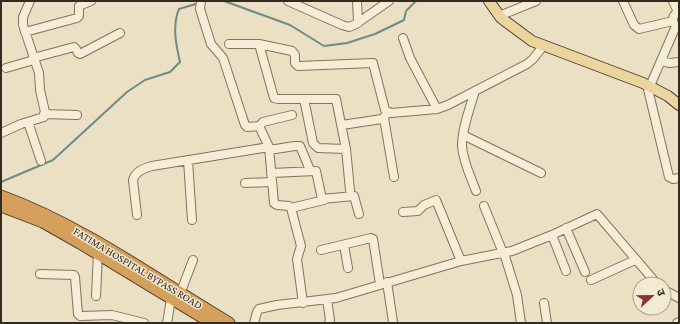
<svg xmlns="http://www.w3.org/2000/svg" width="680" height="324" viewBox="0 0 680 324" font-family="'Crimson Pro','Noto Sans Devanagari',serif">
<rect width="100%" height="100%" fill="#ebe0c4"/>
<g fill="none" stroke-linecap="round" stroke-linejoin="round">
<!-- stream -->
<path stroke="#6d8c85" stroke-width="2" d="M224,1L290,25L324,46L347,43L375,34L404,20L406,11L416,1
M1,182L53,160L127,92L145,80L170,72L180,62C176,45 172,26 179,9L199,3"/>
<!-- minor casing -->
<g stroke="#84725c" stroke-width="10">
<path id="minor" d="M201,1L200,9L211,44L223,58L245,125L247,127L259,126L269,147L274,203L277,205L289,206L291,208L301,246L297,259L303,303
M288,1L342,25L349,27L356,24L389,1
M357,1L358,23
M623,1L634,25L639,29L673,21
M673,1L678,12
M499,16L536,1
M675,25C671,20 673,14 679,12
M25,32L77,18L79,16V6L91,1
M403,38L410,58L437,109
M229,44H259L292,51L295,55V63L298,66L373,63L385,110L391,113L437,109L448,105L527,64L533,59L544,45
M259,44L274,98L278,99H336L346,149L350,190
M33,58L74,47L76,49L78,53L80,54L120,33
M661,61L670,63L679,62
M6,68L34,60
M647,85L669,177L673,179L679,178
M650,86L676,26
M475,91C470,108 462,128 462,146C463,162 471,177 476,191
M304,99L313,143L318,148L346,149
M44,114L77,115
M384,118L394,177
M28,122L41,161
M342,125L382,119L386,115
M259,126L263,122L292,115
M1,133L21,124L44,117L45,112L40,90L39,73L23,25V17L30,1
M463,135L541,173
M269,150L295,146H300L310,170
M188,160L192,220
M271,173L316,171L322,199L354,196L359,214
M245,183L272,182
M484,206L503,253
M291,208L324,200
M403,212L418,211L424,205L436,200L461,261
M137,215L133,180C135,172 144,168 152,166L269,147
M566,228L585,272
M552,235L566,271
M344,245L348,268
M321,250L371,238L373,239L380,284
M504,253L517,295L521,323
M40,274L74,275L75,277L78,314L80,316L112,315L144,323
M591,280L635,260
M387,282L393,322
M664,290L679,298
M180,294L193,260
M96,296L98,253
M327,299L330,320L329,323
M544,303L547,323
M167,323L171,299
M254,323L257,312L259,309L277,305L336,298L461,261L512,251L552,235L597,214L657,284
M677,323L679,322"/>
</g>
<!-- major casing -->
<g stroke="#524030" stroke-width="12">
<path id="major" d="M489,1L501,18L532,41L643,83L668,96L679,105"/>
</g>
<!-- highway casing -->
<g stroke="#524030" stroke-width="13">
<path id="highway" d="M1,196C83,226 155,279 229,323
M1,206L43,222L80,243L212,323"/>
</g>
<!-- minor -->
<use href="#minor" stroke="#f6edd7" stroke-width="8"/>
<!-- major -->
<use href="#major" stroke="#ebd59f" stroke-width="10"/>
<!-- highway -->
<use href="#highway" stroke="#d4a05b" stroke-width="11"/>
</g>
<g text-anchor="middle" dominant-baseline="central" stroke-width="3" stroke-linejoin="round" paint-order="stroke">
<!-- street labels -->
<g font-size="11" fill="#352a1f" stroke="#f3ead3">
<text transform="translate(138 268) rotate(31)">FATIMA HOSPITAL BYPASS ROAD</text>
</g>
</g>
<!-- border -->
<rect width="680" height="324" fill="none" stroke="#352a1f" stroke-width="4"/>
<!-- north arrow -->
<g transform="translate(652 296) rotate(68)"><circle r="19" fill="#f3ead3" stroke="#a79d8b"/>
<path d="M0-3L7 15L0 10L-7 15Z" fill="#8f3130"/>
<text y="-6" font-size="11" font-weight="bold" text-anchor="middle" fill="#352a1f">उ</text>
</g>
</svg>
